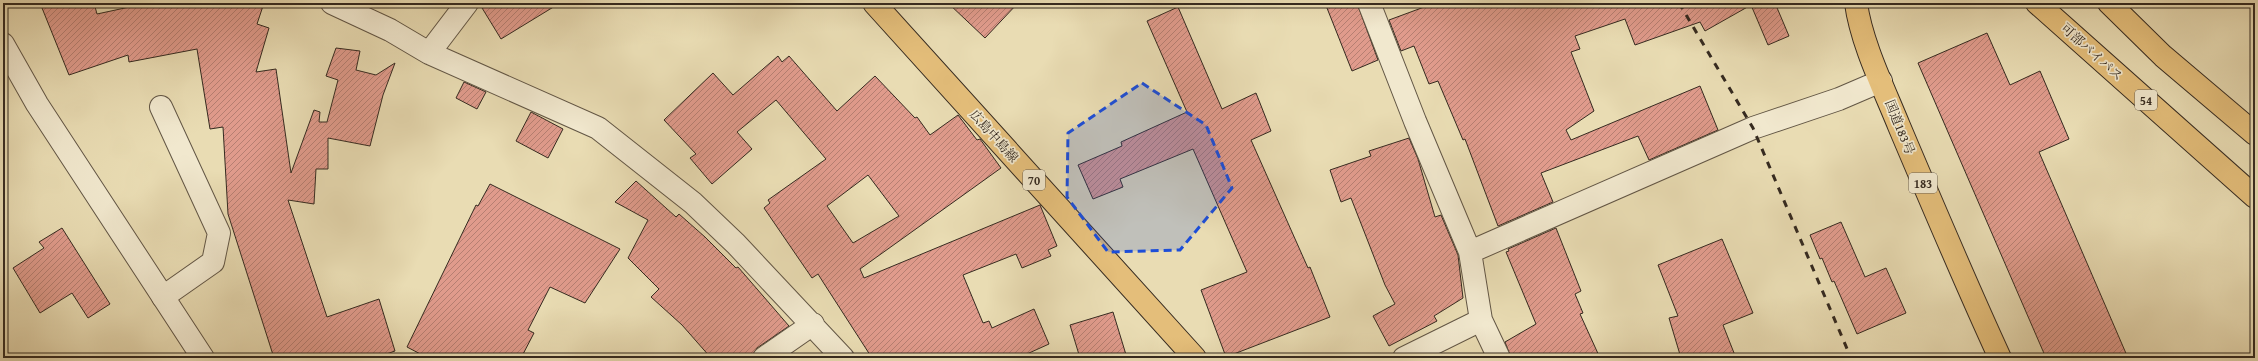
<svg xmlns="http://www.w3.org/2000/svg" width="2258" height="361" viewBox="0 0 2258 361" font-family="'Gentium Book Plus','Noto Serif JP',serif">
<defs>
<pattern id="building-hatch" width="6" height="6" patternUnits="userSpaceOnUse"><rect width="6" height="6" fill="#e09b8c"/><path d="M-1 1l2-2M0 6l6-6M5 7l2-2" fill="none" stroke="#b67f72"/></pattern>
</defs>
<rect width="100%" height="100%" fill="#e9dcb3"/>
<filter id="stains"><feTurbulence type="fractalNoise" baseFrequency=".005" numOctaves="4"/><feColorMatrix values="0 0 0 0 .2 0 0 0 0 .09 0 0 0 0 .02 0 0 0 .5 -.17"/></filter>
<radialGradient id="worn" r=".72"><stop offset=".6" stop-color="#630" stop-opacity="0"/><stop offset="1" stop-color="#630" stop-opacity=".3"/></radialGradient>
<!-- building -->
<path fill="url(#building-hatch)" stroke="#352a20" fill-rule="evenodd" d="M40,3H94L97,14L148,3H264L257,24L269,28L256,72L276,69L291,173L314,110L320,112L319,122H327L338,80L326,76L336,48L360,51L356,70L376,75L395,63L383,95L370,146L328,138V169H316L314,204L288,200L327,317L379,299L395,351L375,358H274L228,214L223,127L210,129L197,49L129,62L128,55L69,75Z
M479,3H560L501,39Z
M948,3H1018L985,38Z
M1325,3H1357L1378,60L1352,71Z
M1435,3H1775L1789,36L1768,45L1751,5L1705,31L1700,22L1635,45L1625,19L1575,36L1580,49L1571,52L1594,111L1566,130L1571,140L1700,86L1718,130L1649,160L1638,136L1541,173L1553,202L1498,226L1465,139L1463,140L1438,81L1429,84L1414,46L1401,51L1389,20Z
M1178,7L1222,109L1256,93L1271,131L1251,140L1308,268L1310,267L1330,317L1226,357L1201,290L1247,272L1193,149L1120,179L1123,187L1093,199L1078,165L1122,146L1121,142L1187,112L1147,21Z
M1987,33L2010,85L2040,71L2069,139L2039,152L2128,358H2046L1918,63Z
M778,56L782,62L789,56L837,111L875,76L915,118L917,117L930,135L958,115L977,140L980,139L1001,168L860,269L864,278L1040,205L1057,246L1048,250L1051,256L1022,268L1016,254L963,275L983,323L989,321L992,328L1034,309L1049,344L1018,358H872L823,282L818,274L812,278L764,208L770,203L768,200L826,159L776,100L737,132L752,149L712,184L690,158L696,154L664,120L713,73L733,95ZM868,175L899,216L853,243L827,206Z
M464,82L486,92L477,109L456,98Z
M531,112L563,129L548,158L516,141Z
M1409,138L1418,159L1435,217L1441,215L1458,255L1463,298L1434,316L1437,321L1389,346L1373,316L1395,304L1385,285L1351,198L1341,202L1330,170L1371,156L1369,151Z
M636,181L676,217L679,214L705,237L736,268L738,267L789,326L757,348L752,358H711L682,325L651,297L659,289L628,258L648,220L615,202Z
M490,184L620,249L585,303L550,287L528,330L534,333L521,358H428L407,347L476,205L478,206Z
M1841,222L1865,277L1886,268L1906,313L1857,334L1834,281L1832,282L1822,258L1820,259L1810,235Z
M62,228L110,304L88,318L72,293L40,313L13,268L44,248L39,242Z
M1556,228L1581,291L1575,294L1583,313L1580,314L1600,358H1511L1505,342L1536,324L1506,252L1509,251L1508,249Z
M1722,239L1753,313L1723,325L1736,358H1681L1669,318L1678,316L1658,265Z
M1113,312L1127,358H1080L1070,325Z"/>
<g fill="none" stroke-linecap="round" stroke-linejoin="round">
<!-- minor casing -->
<g stroke="#625645" stroke-width="24">
<path id="minor" d="M332,3L390,30L429,53L598,128L693,203L736,244L843,358
M1369,3L1415,121L1470,252L1481,320L1499,358
M429,53L467,3
M161,107L219,233L213,262L163,297
M1470,252L1753,128L1839,99L1881,81
M764,358L813,324
M1404,358L1481,320"/>
</g>
<!-- tertiary casing -->
<g stroke="#625645" stroke-width="24">
<path id="tertiary" d="M3,44L37,104L203,358"/>
</g>
<!-- primary casing -->
<g stroke="#352a20" stroke-width="24">
<path id="primary" d="M874,3L1195,358"/>
</g>
<!-- trunk casing -->
<g stroke="#352a20" stroke-width="24">
<path id="trunk" d="M1856,3C1861,42 1884,89 1899,126C1932,204 1965,282 2000,358
M2037,3L2255,197
M2109,3L2163,56L2255,134"/>
</g>
<!-- minor -->
<use href="#minor" stroke="#f1e8ce" stroke-width="22"/>
<!-- tertiary -->
<use href="#tertiary" stroke="#f1e8ce" stroke-width="22"/>
<!-- primary -->
<use href="#primary" stroke="#e4be7a" stroke-width="22"/>
<!-- trunk -->
<use href="#trunk" stroke="#e4be7a" stroke-width="22"/>
<!-- rail -->
<path stroke="#352a20" stroke-width="3" stroke-dasharray="7 7" stroke-linecap="butt" d="M1679,3L1753,128L1851,358"/>
</g>
<!-- marked area -->
<path fill="#1d4ed8" fill-opacity="0.2" stroke="#1d4ed8" stroke-width="3" stroke-dasharray="8 5" stroke-linejoin="round" d="M1142,83L1206,125L1232,188L1180,250L1108,252L1067,197L1068,133Z"/>
<g text-anchor="middle" dominant-baseline="central" stroke-width="3.5" stroke-linejoin="round" paint-order="stroke">
<!-- shield labels -->
<g fill="#f1e8ce" stroke="#6d6354" stroke-width="1">
<rect x="2135" y="90" width="22" height="20" rx="3"/>
<rect x="1023" y="170" width="22" height="20" rx="3"/>
<rect x="1909" y="173" width="28" height="20" rx="3"/>
</g>
<g font-size="12" font-weight="bold" fill="#352a20">
<text x="2146" y="100">54</text>
<text x="1034" y="180">70</text>
<text x="1923" y="183">183</text>
</g>
<!-- street labels -->
<g font-size="13" fill="#352a20" stroke="#f1e8ce">
<text transform="translate(2092 52) rotate(42)">可部バイパス</text>
<text transform="translate(1900 127) rotate(68)">国道183号</text>
<text transform="translate(994 136) rotate(48)">広島中島線</text>
</g>
</g>
<!-- margin -->
<rect width="2258" height="361" fill="none" stroke="#e9dcb3" stroke-width="16"/>
<rect x="4" y="4" width="2250" height="353" fill="none" stroke="#352a20" stroke-width="2"/>
<rect x="8" y="8" width="2242" height="345" fill="none" stroke="#352a20"/>
<rect width="100%" height="100%" filter="url(#stains)"/>
<rect width="100%" height="100%" fill="url(#worn)"/>
</svg>
